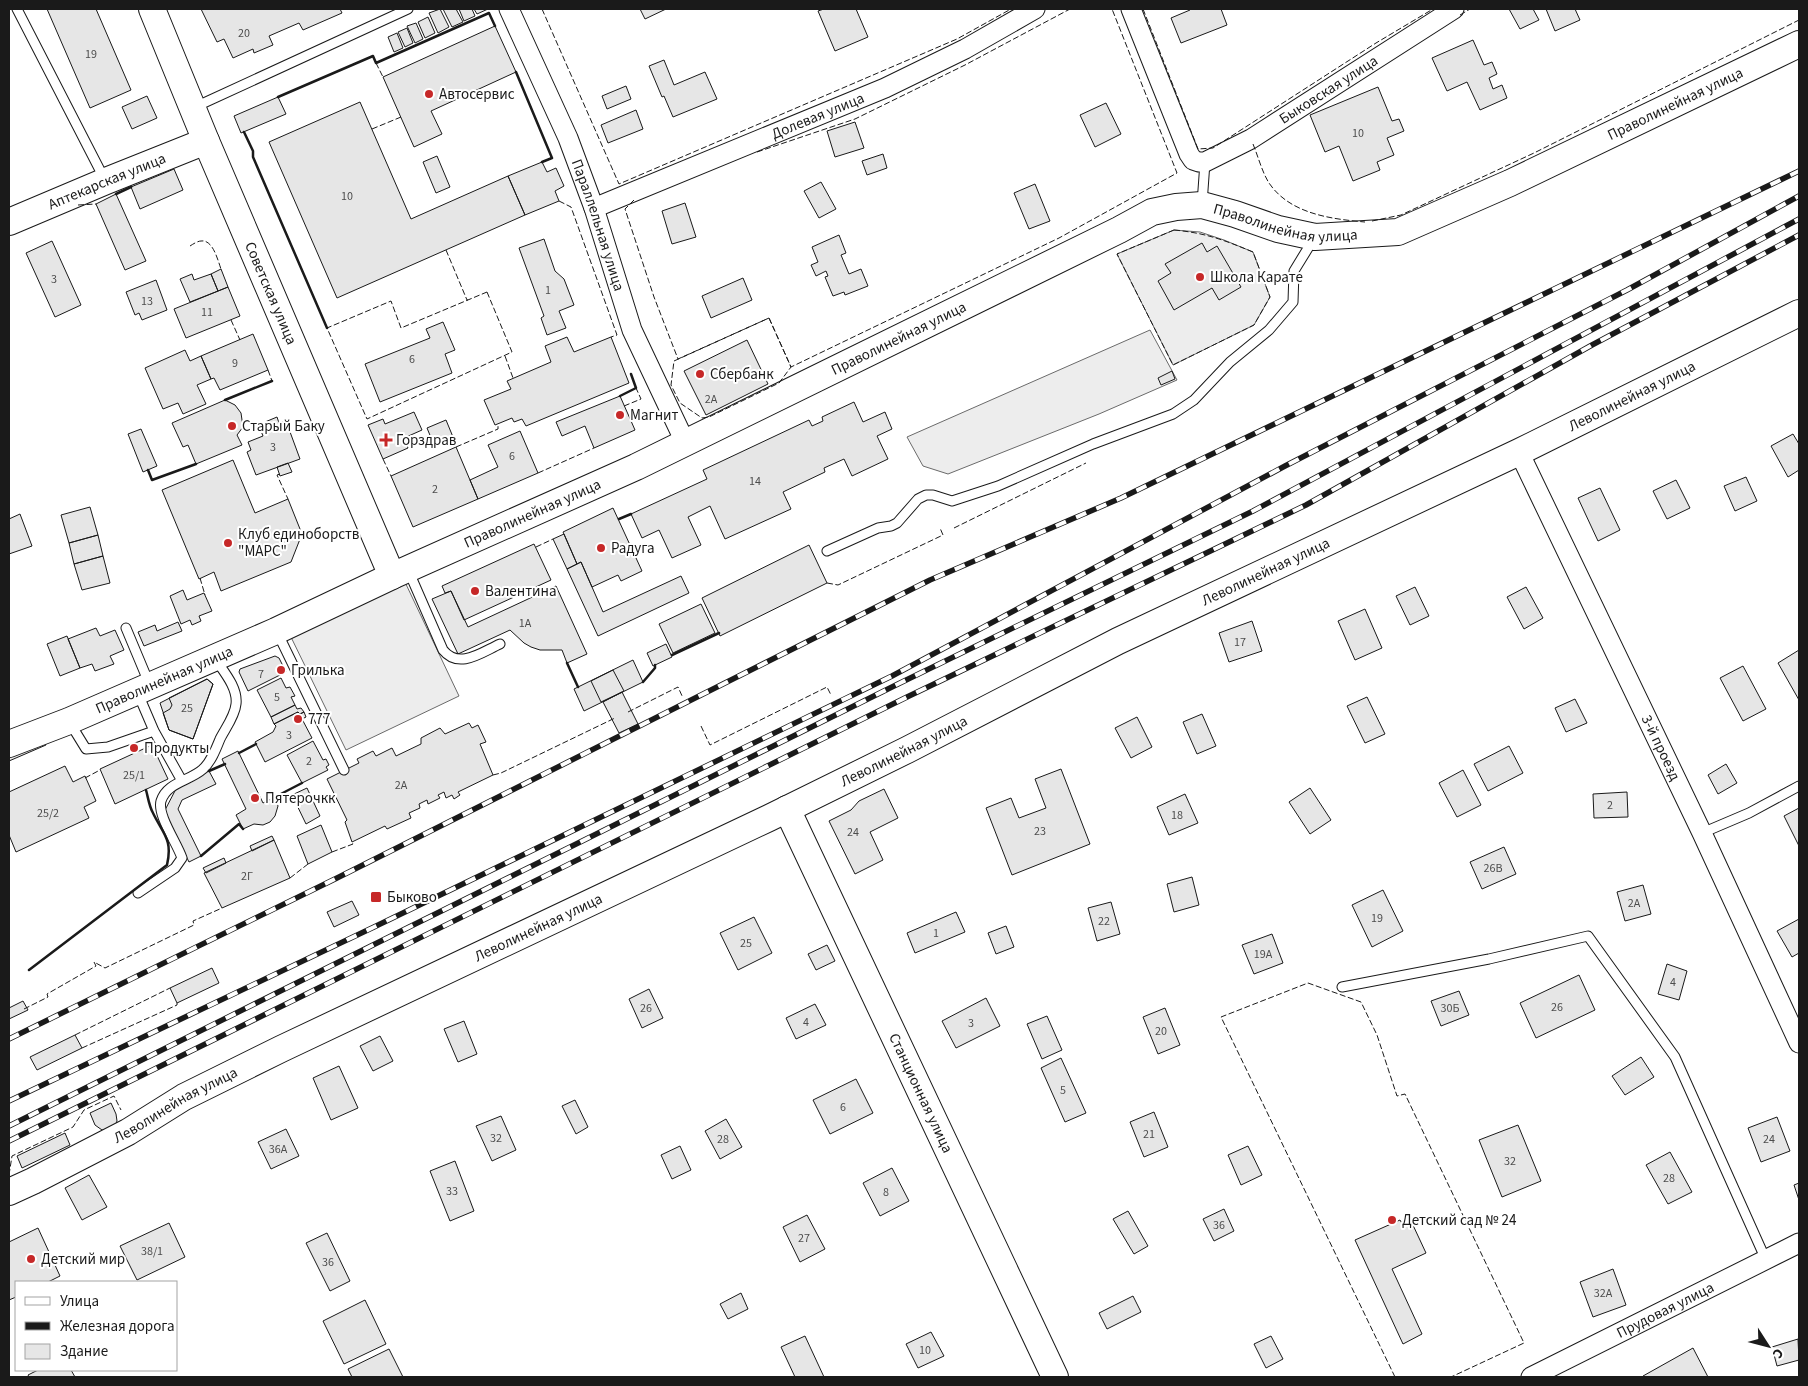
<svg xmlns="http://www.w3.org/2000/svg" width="1808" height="1386" viewBox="0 0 1808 1386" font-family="'Source Sans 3',sans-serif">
<rect width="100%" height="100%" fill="#fff"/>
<!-- built -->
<path fill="#ededed" stroke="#6a6a6a" d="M1174,230L1200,232L1224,240L1253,252L1270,297L1254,325L1173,365L1117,254Z
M1150,330L1177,380L1099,414L948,474L923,466L907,437Z
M404,580L459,696L346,750L289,633Z"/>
<!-- building -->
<path fill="#e6e6e6" stroke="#1a1a1a" d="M47,9H96L131,90L90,108Z
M201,9H340L342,13L303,30L299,23L269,36L273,45L254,53L253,49L233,58L224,39L217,42Z
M440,9L449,27L438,33L429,13Z
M443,9H456L463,22L452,27Z
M459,9H472L475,16L464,21Z
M474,9H488L477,14Z
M640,9H666L645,19Z
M824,9H856L868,37L835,51L818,11Z
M1189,9H1221L1227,25L1181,43L1171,18L1190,10Z
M1509,9H1533L1539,20L1520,29Z
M1546,9H1575L1580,20L1555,31Z
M428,17L435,33L425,38L418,22Z
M416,23L423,39L415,43L407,26Z
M495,26L516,72L431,111L442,134L414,147L383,77Z
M407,28L413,43L405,47L398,32Z
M397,33L403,48L394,52L388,37Z
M1473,40L1484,65L1492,62L1497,74L1489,78L1493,89L1502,85L1507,98L1480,110L1467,82L1447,91L1432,58Z
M664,60L674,85L705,72L717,99L673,117L664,96L662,97L649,66Z
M626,86L631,99L607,109L602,96Z
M1378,87L1392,121L1399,119L1404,131L1387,138L1394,155L1377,162L1380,170L1353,181L1339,146L1325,152L1310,115Z
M147,96L157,118L132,129L122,107Z
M278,97L286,114L241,133L234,116Z
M360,102L411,219L508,176L525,215L337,298L269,142Z
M1106,103L1121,134L1095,147L1080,115Z
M636,110L643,129L608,143L601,125Z
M855,122L864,148L835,157L827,131Z
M883,154L887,168L867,175L862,161Z
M437,156L450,187L436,193L423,162Z
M542,162L547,172L556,168L564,186L555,191L559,201L525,215L508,176Z
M174,169L183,190L140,209L131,187Z
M821,182L836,209L819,218L804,191Z
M1035,184L1050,221L1029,229L1014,193Z
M116,194L146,261L125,270L96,204Z
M685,203L696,237L672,244L662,211Z
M839,235L846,253L841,255L849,274L861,269L868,286L845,295L844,292L833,296L825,277L828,276L826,271L816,276L811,265L818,262L812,247Z
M544,239L555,271L564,279L574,305L559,311L566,328L547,335L541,318L544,316L519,248Z
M52,241L81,305L55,317L26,253Z
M1202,243L1207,252L1217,246L1241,287L1219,300L1212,288L1174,310L1158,281L1171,273L1165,264Z
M221,269L228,287L218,291L211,274Z
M192,274L194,280L211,274L218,291L190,302L180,279Z
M743,278L752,300L711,318L702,296Z
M156,280L167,310L142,320L139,313L135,315L126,292Z
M228,287L240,316L186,338L174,309Z
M443,322L455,350L445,354L452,373L380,402L365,364L430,338L426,329Z
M253,334L268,370L220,390L214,378L211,379L201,356Z
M567,337L574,352L611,337L629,383L526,426L522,419L514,422L512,418L495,425L484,400L511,389L507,381L551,362L545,346Z
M747,340L768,384L706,415L684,371Z
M185,350L190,361L201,356L211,379L197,385L206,404L183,414L178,403L163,409L145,368Z
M1172,371L1175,379L1161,385L1158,378Z
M620,396L635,430L594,448L585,426L562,436L556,422Z
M225,400L235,405L241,413L243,427L237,435L242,445L196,464L188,445L183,447L172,423Z
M854,402L863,422L885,412L892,429L877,436L888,459L852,476L844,459L824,468L825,472L783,492L791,509L725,539L710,506L688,517L701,545L672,558L659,530L642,538L631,514L707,479L703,470L809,420L812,426L823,421L822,417Z
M414,412L422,430L404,438L408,448L383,459L368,425L383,419L385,424Z
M277,417L279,423L286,421L300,459L256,475L247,452L251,450L248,442L263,436L261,431L267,429L265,422Z
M446,420L453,437L434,445L427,428Z
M141,429L157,466L143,472L128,434Z
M520,431L538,473L478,499L470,480L498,467L488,445Z
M1793,434L1799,444V470L1788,477L1771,446Z
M456,447L478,499L413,527L391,476Z
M233,460L255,513L288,499L302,534L291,562L221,591L214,572L199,579L162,490Z
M288,463L292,472L280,476L277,467Z
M1746,477L1757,501L1735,511L1724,486Z
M1676,480L1690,508L1667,519L1653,491Z
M1600,488L1620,530L1598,541L1578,498Z
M90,507L98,535L69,543L61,515Z
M613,508L642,571L621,581L618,575L592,587L581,562L577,564L563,532Z
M20,514L32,546L9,554V519Z
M564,534L577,564L567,569L553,539Z
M98,535L103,556L74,564L69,543Z
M534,544L551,580L464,620L451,591L445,593L442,586Z
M809,545L827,583L720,636L702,598Z
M103,556L110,583L82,590L74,564Z
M581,562L603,612L681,576L689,593L598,636L567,569Z
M556,586L587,654L567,663L562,650H540L531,647L524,643L510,630L458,654L432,599L451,591L468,627Z
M1415,587L1429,616L1410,625L1396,596Z
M1526,587L1543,618L1524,629L1507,597Z
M183,590L187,600L204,593L212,611L199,616L201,621L192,625L190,620L181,624L170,596Z
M701,604L715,633L673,653L659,624Z
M1365,609L1382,648L1355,660L1338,621Z
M1252,621L1262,651L1229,662L1219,633Z
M178,622L182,631L144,646L138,632L155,625L157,631Z
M96,628L100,636L115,630L124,650L110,656L114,664L95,671L92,664L80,668L68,639Z
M67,636L80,668L60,676L47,644Z
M666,644L672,657L653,666L647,653Z
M1799,650V700L1778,663Z
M275,656L279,658L286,672L248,691L239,672L240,669Z
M633,660L643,682L584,711L574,689Z
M1743,666L1766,709L1743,721L1720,678Z
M613,670L624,691L601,702L591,681Z
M281,678L286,688L290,687L295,696L291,697L295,705L271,717L257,690Z
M207,679L213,684L193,739L169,730L160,703Z
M207,679L213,684L193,739L169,730L163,713L170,709L172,705L169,698Z
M622,692L638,724L619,733L603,702Z
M1367,697L1385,734L1365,743L1347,706Z
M1575,699L1587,723L1566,732L1555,708Z
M295,705L297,709L301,708L304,712L300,714L298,712L274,724L271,717Z
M298,712L300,714L304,712L306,717L302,719L312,738L265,762L255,742L273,732L276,726L274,724Z
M1202,714L1216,746L1197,754L1183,722Z
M1137,717L1152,747L1131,758L1115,728Z
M469,723L472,728L478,725L486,742L480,744L493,775L458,792L460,795L454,799L452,795L446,798L444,792L438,795L440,798L428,804L427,800L419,804L420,808L409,813L411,818L387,829L385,826L352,842L345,822L347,820L327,779L359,763L357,759L373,751L376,756L392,748L396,756L421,744V738L440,728L445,734Z
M42,737L46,745L9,761V751Z
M313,741L323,760L326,759L329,765L326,767L328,770L302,783L287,755Z
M152,745L168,779L115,804L100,769Z
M1509,746L1523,773L1488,791L1474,764Z
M238,751L263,803L275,797L278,806L275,816L270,822L263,825L254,824L243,829L236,815L246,809L222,759Z
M1726,764L1737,783L1718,794L1708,775Z
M65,766L73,782L85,776L96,801L84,807L89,818L16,852L9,835V792Z
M1061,769L1090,844L1012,875L986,808L1011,798L1019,818L1046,808L1035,779Z
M1463,770L1481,805L1457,817L1439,783Z
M209,771L216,784L182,800L178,809L201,856L189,862L164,812L177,787Z
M307,788L320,816L306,824L292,795Z
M1310,788L1331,820L1310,834L1289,802Z
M884,789L898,818L870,832L883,860L855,874L829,821L851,810L859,801Z
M1627,792L1628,817L1594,818L1593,794Z
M1185,794L1198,823L1169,835L1157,807Z
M1799,808V846L1784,816Z
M321,825L332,852L308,864L297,836Z
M272,836L274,840L252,851L250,846Z
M274,840L290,878L222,908L204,873Z
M1504,847L1516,874L1482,889L1470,862Z
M224,858L226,863L206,873L203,868Z
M1192,877L1199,905L1174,912L1167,884Z
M1643,885L1651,914L1625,921L1617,892Z
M1383,890L1403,931L1372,947L1352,905Z
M352,901L359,915L334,927L327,912Z
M1111,902L1120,934L1097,941L1088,908Z
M956,912L965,932L915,953L907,933Z
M754,917L772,953L738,970L720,933Z
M1799,919V953L1792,957L1777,931Z
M1006,926L1014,947L996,954L988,933Z
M1272,934L1283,963L1254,974L1242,945Z
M827,945L835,961L816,970L808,954Z
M1667,964L1687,971L1679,1000L1658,994Z
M212,968L219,983L177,1003L170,988Z
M1579,975L1595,1010L1536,1038L1520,1003Z
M649,989L663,1018L642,1028L629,999Z
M1459,991L1469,1015L1441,1026L1431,1001Z
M986,998L1000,1026L956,1048L942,1021Z
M23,1001L28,1010L9,1019V1008Z
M815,1004L826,1025L796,1039L786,1018Z
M1165,1008L1180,1045L1158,1054L1143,1017Z
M1047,1016L1062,1050L1042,1059L1027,1024Z
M464,1021L477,1054L458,1062L444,1029Z
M75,1035L82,1048L37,1070L30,1057Z
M380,1036L393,1061L373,1071L360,1046Z
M1641,1057L1654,1077L1625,1095L1612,1076Z
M1061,1058L1086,1113L1065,1122L1041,1068Z
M339,1066L358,1108L331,1120L313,1078Z
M856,1079L873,1113L830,1134L813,1100Z
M575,1100L588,1127L576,1134L562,1106Z
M111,1103L116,1114L117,1121L115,1126L106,1130H102L95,1125L90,1113Z
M1154,1112L1168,1147L1144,1157L1130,1122Z
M501,1116L516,1150L492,1161L476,1126Z
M1777,1117L1790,1151L1761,1162L1748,1128Z
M726,1119L742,1147L720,1159L705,1131Z
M1518,1125L1541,1181L1502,1197L1479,1140Z
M286,1129L299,1156L271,1169L258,1142Z
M65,1133L70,1145L22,1168L17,1156Z
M680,1146L691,1170L672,1179L661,1155Z
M1248,1146L1262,1175L1241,1185L1228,1155Z
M1670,1152L1692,1192L1668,1204L1646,1165Z
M455,1161L474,1211L450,1221L430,1171Z
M892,1168L909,1201L880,1216L863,1183Z
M89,1175L107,1207L82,1220L65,1188Z
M1799,1183V1200L1794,1185Z
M1224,1209L1234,1231L1214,1241L1203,1219Z
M1128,1211L1148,1246L1134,1254L1113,1219Z
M807,1215L825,1249L800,1262L783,1227Z
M1400,1220L1404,1227L1412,1223L1426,1253L1392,1269L1422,1334L1403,1344L1355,1240Z
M169,1223L185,1257L137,1280L120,1246Z
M38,1228L60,1276L48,1282H16V1297L9,1300V1242Z
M327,1233L350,1281L330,1291L306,1243Z
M1613,1269L1626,1305L1593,1317L1580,1282Z
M741,1293L748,1309L728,1319L720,1304Z
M1133,1296L1141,1312L1107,1329L1099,1313Z
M365,1300L386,1344L344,1364L323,1321Z
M931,1332L944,1356L918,1368L906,1344Z
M805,1336L824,1377H795L781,1347Z
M1271,1336L1283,1359L1266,1368L1254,1344Z
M1798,1339L1799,1360L1777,1366L1772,1347Z
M1693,1348L1708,1377H1644L1643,1376Z
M389,1349L403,1377H352L348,1369Z
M38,1370H71L75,1377H29L28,1375Z"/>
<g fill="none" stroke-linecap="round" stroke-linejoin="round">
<!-- lane casing -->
<g stroke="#1a1a1a" stroke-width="11">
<path id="lane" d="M17,9L105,180
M195,107L408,9
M1202,204L1205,162
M827,551L878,528L891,526L897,523L918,499L926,495H933L952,501L998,486L1093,444L1173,414L1194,400L1230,362L1269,330L1293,302L1294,271L1313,240
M409,572L443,650C459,670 482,652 500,644
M126,628L149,683
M278,634L344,770
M137,694L142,703L154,731L182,781
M70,723L86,749L108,747L154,731
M1702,833L1749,813L1799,786
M138,893L175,868L182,858C177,843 157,815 161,801C167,782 190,781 203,769C211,762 216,749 220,739C225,729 235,716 236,704C238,688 224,672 216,660
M1342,987L1489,959L1588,936L1675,1057L1766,1260"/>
</g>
<!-- street casing -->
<g stroke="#1a1a1a" stroke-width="21">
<g id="street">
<path id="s1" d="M509,9L568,138L594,208L632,330L685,442"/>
<path id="s2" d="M1131,9L1189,154L1193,160L1199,162H1205L1251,139L1454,9"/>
<path id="s3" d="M594,208L885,88L965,49L1035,9"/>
<path id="s4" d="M1519,452L1702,833L1799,1043"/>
<path id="s5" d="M1531,1377L1799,1243"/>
</g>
</g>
<!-- secondary casing -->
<g stroke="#1a1a1a" stroke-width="28">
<g id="secondary">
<path id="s6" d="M152,9L206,141L392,576"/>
<path id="s7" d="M9,222L106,181L206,141"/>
<path id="s8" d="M9,744L69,721L276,631L392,576L636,467L1119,230L1152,212L1176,207L1202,205L1235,214L1278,229L1315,237L1398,232L1510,183L1799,44"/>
<path id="s9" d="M787,809L1055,1377"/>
<path id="s10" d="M9,1192L33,1181L128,1132L184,1097L281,1049L769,818L907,750L1118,641L1519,452L1799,313"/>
</g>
</g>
<!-- lane -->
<use href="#lane" stroke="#fff" stroke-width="9"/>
<!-- street -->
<use href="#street" stroke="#fff" stroke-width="19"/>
<!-- secondary -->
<use href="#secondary" stroke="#fff" stroke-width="26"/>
<!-- rail casing -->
<g stroke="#1a1a1a" stroke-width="5.5">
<path id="rail" d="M9,1039L337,878L930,580L1121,498L1799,171
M9,1101L374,927L892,676L1285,466L1627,290L1799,196
M9,1126L898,684L1253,511L1799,219
M9,1141L907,697L1306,505L1592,345L1799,235"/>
</g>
<!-- rail -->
<use href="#rail" stroke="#fff" stroke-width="4" stroke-dasharray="11" stroke-linecap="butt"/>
<!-- fence -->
<path stroke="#1a1a1a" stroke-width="1" stroke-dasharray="6 2.5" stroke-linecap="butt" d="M542,9L619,184L957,39L1011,9
M1143,9L1198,149L1213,148L1376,43L1433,9
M1460,15L1470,9
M376,63L383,77
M372,129L401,117
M1253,144C1258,156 1262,172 1269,183C1290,214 1331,219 1365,222
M757,152L855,119L965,65L1070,9
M634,200L625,209L654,297L678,359L769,318L791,367L1059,238L1177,173L1112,9
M559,201L571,207L617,335L611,337
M78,205L96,204
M1372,221L1401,215L1534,153L1799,20
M1174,230C1206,233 1224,240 1253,252L1270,297L1254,325L1173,365L1117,254Z
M190,246C193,244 198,241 201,241C213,239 218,261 221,269
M446,250L467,300H468
M487,292L512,352L367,419L327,328L391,301L401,328Z
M769,318L791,367L779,383L709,417L702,418L680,403L671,385L674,361Z
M231,320L240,340
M505,356L513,378
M268,370L272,381
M620,396L636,388L641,399L624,406
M456,447L498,429V424
M383,459L391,476
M538,473L594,448
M280,474L277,475L288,499
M954,528L1086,463
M536,547L553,539
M200,578L205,595
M827,583L838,585L943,535L940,528
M628,712L678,687L683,698
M701,726L710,745L827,687L831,695
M493,775L501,773L615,718
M85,778L100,770
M332,852L353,844L352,842
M290,878L308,864
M24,1009L48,997L47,994L96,966L94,962L105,968L194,925L193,921L222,908
M75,1035L170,988
M82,1048L177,1005V1003
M9,1175L12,1156L73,1127L84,1110L114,1096L121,1110
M1395,1377L1221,1017L1308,983L1361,1002L1377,1035L1397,1096L1405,1094L1524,1343L1451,1377"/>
<!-- wall -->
<path stroke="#1a1a1a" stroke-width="2.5" d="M516,72L552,158L542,162
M278,97L373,56L376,63L489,13L495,26
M244,132L253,151V157L327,328
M116,194L131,187
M620,396L636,388L631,374
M225,400L272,381
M148,470L152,480L196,464
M619,519L631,514
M672,655L719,633
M567,663L578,687
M643,682L655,668V665
M239,753L256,744
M209,771L225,764
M275,797L302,783
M201,856L239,824L243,829
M29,970L167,865C173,839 163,834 153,813C149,806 148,797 146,790"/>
</g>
<!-- markers -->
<g fill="#c62828" stroke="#fff" stroke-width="2">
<circle cx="429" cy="94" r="5"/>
<circle cx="1200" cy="277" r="5"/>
<circle cx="700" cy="374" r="5"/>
<circle cx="620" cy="415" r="5"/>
<circle cx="232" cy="426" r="5"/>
<path d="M383.5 432.5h5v5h5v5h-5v5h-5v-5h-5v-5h5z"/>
<circle cx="228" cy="543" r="5"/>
<circle cx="601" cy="548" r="5"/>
<circle cx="475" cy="591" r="5"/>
<circle cx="281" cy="670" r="5"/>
<circle cx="298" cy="719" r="5"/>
<circle cx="134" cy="748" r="5"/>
<circle cx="255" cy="798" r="5"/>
<rect x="370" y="891" width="12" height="12" rx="2.5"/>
<circle cx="1392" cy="1220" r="5"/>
<circle cx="31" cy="1259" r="5"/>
</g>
<g text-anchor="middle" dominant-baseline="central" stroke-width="4" stroke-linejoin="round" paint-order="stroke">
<!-- number labels -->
<g font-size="12" fill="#4d4d4d">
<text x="244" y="33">20</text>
<text x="91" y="54">19</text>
<text x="1358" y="133">10</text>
<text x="347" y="196">10</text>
<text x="54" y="279">3</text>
<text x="548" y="290">1</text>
<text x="147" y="301">13</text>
<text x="207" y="312">11</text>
<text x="412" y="359">6</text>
<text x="235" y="363">9</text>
<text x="711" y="399">2А</text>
<text x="273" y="447">3</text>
<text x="512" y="456">6</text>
<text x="755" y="481">14</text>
<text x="435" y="489">2</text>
<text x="525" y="623">1А</text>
<text x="1240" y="642">17</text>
<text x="261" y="674">7</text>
<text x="277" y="697">5</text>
<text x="187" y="708">25</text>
<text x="289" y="735">3</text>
<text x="309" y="761">2</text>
<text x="134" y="775">25/1</text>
<text x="401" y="785">2А</text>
<text x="1610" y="805">2</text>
<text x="48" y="813">25/2</text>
<text x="1177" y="815">18</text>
<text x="1040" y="831">23</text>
<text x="853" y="832">24</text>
<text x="1493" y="868">26В</text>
<text x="247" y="876">2Г</text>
<text x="1634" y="903">2А</text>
<text x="1377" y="918">19</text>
<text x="1104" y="921">22</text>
<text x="936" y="933">1</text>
<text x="746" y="943">25</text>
<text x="1263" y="954">19А</text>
<text x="1673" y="982">4</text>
<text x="1557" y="1007">26</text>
<text x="646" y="1008">26</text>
<text x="1450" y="1008">30Б</text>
<text x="806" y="1022">4</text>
<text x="971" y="1023">3</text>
<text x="1161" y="1031">20</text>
<text x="1063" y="1090">5</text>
<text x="843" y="1107">6</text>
<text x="1149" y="1134">21</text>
<text x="496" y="1138">32</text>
<text x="723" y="1139">28</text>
<text x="1769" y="1139">24</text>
<text x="278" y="1149">36А</text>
<text x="1510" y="1161">32</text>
<text x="1669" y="1178">28</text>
<text x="452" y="1191">33</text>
<text x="886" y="1192">8</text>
<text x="1219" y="1225">36</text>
<text x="804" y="1238">27</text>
<text x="152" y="1251">38/1</text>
<text x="328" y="1262">36</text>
<text x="1603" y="1293">32А</text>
<text x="925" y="1350">10</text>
</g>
<!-- street labels -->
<g font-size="15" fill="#1a1a1a" stroke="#fff">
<text stroke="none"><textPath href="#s2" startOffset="319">Быковская улица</textPath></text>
<text stroke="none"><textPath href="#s8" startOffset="1818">Праволинейная улица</textPath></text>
<text stroke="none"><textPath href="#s3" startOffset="242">Долевая улица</textPath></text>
<text stroke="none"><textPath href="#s7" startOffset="106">Аптекарская улица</textPath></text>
<text stroke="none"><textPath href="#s8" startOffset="1398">Праволинейная улица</textPath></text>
<text stroke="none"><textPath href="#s1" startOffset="234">Параллельная улица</textPath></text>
<text stroke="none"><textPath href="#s6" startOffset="308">Советская улица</textPath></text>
<text stroke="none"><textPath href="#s8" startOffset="978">Праволинейная улица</textPath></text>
<text stroke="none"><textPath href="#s10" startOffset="1808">Леволинейная улица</textPath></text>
<text stroke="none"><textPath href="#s8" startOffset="572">Праволинейная улица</textPath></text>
<text stroke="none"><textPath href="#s10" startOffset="1402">Леволинейная улица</textPath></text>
<text stroke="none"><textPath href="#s8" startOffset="168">Праволинейная улица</textPath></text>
<text stroke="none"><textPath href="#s4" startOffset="328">3-й проезд</textPath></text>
<text stroke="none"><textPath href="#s10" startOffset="998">Леволинейная улица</textPath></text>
<text stroke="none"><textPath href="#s10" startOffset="592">Леволинейная улица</textPath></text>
<text stroke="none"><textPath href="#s9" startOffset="314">Станционная улица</textPath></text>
<text stroke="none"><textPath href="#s10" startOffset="188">Леволинейная улица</textPath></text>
<text stroke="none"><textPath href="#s5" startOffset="150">Прудовая улица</textPath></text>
</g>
<!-- poi labels -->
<g font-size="15" fill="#1a1a1a" stroke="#fff" text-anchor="start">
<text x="439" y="94">Автосервис</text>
<text x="1210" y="277">Школа Карате</text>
<text x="710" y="374">Сбербанк</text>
<text x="630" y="415">Магнит</text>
<text x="242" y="426">Старый Баку</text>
<text x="396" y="440">Горздрав</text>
<text x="238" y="534">Клуб единоборств<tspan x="238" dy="17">"МАРС"</tspan></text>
<text x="611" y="548">Радуга</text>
<text x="485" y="591">Валентина</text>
<text x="291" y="670">Грилька</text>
<text x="308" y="719">777</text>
<text x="144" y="748">Продукты</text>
<text x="265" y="798">Пятерочкк</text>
<text x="387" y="897">Быково</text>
<text x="1402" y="1220">Детский сад № 24</text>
<text x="41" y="1259">Детский мир</text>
</g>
</g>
<!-- border -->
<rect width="1808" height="1386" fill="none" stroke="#1a1a1a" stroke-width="20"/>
<!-- legend -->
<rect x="15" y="1281" width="162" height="90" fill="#ffffff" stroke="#a3a3a3"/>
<rect x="25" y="1297" width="25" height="8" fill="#ffffff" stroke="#a3a3a3"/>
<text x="60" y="1306" font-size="15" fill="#1a1a1a">Улица</text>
<rect x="25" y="1322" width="25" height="8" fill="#1a1a1a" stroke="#a3a3a3"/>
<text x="60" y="1331" font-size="15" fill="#1a1a1a">Железная дорога</text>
<rect x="25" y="1344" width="25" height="15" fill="#e6e6e6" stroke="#a3a3a3"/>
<text x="60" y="1356" font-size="15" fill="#1a1a1a">Здание</text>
<!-- north arrow -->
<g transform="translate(1768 1346) rotate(126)" stroke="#ffffff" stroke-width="4" paint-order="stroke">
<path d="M0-4L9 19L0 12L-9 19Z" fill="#1a1a1a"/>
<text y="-8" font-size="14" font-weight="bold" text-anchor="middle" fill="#1a1a1a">С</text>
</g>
</svg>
